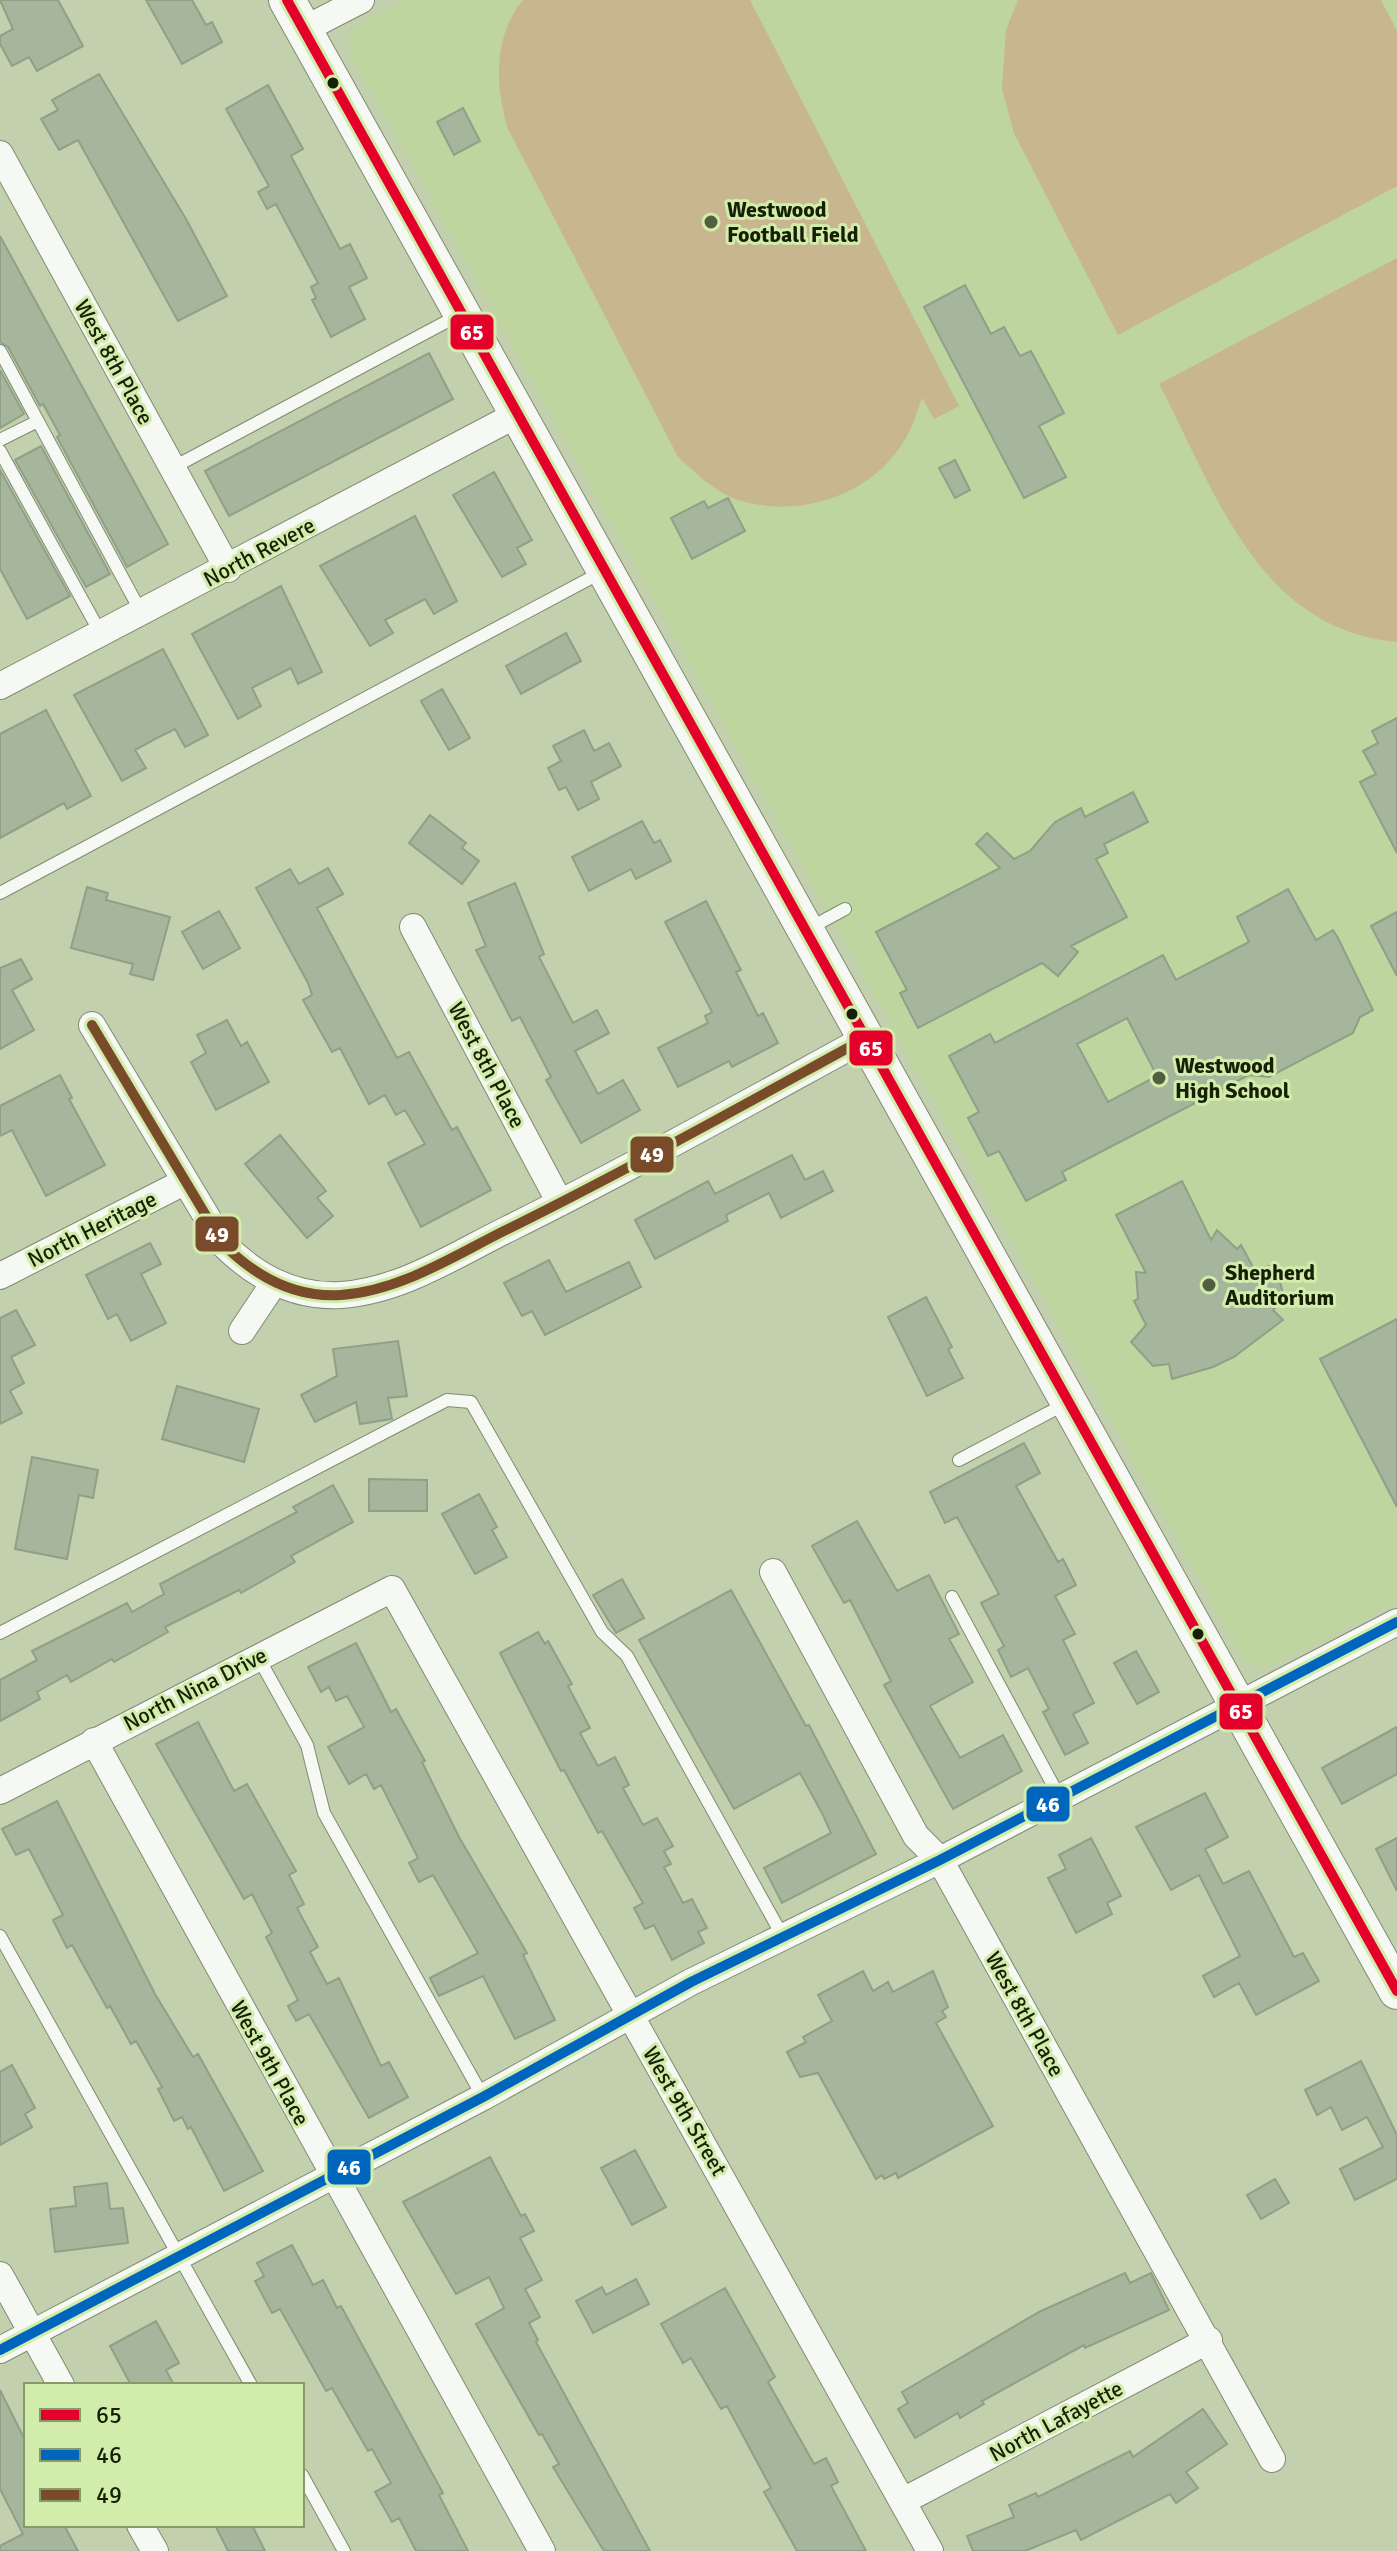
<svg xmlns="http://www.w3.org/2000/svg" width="1397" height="2551" viewBox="0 0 1397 2551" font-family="Signika,sans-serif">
<rect width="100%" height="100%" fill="#c2d0ae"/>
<!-- built -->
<path fill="#bfd59f" d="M403,0H1397V1602L1264,1668L1254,1667L1240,1653L352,57L347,46L354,27Z"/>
<!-- green -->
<path fill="#c7b68f" d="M523,0H750L959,406L934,419L922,398C917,411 913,426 906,438C872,496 801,519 738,500C715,492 695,473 678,457L508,129C495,86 493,36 523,0Z
M1018,0H1381L1397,31V186L1118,335L1014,133L1002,89L1006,30Z
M1397,258V642C1258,630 1215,490 1159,384Z"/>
<!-- building -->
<path fill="#a5b69d" stroke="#8fa087" stroke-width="2" fill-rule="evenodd" d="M0,0H58L83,46L37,71L29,57L12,66L0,44V36L13,29Z
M146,0H192L206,25L212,22L222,42L182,64Z
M99,74L186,219L227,296L178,321L78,140L59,150L41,119L58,110L52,100Z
M268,85L303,149L291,156L340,249L350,244L367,278L349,287L365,319L331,337L312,300L316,298L311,287L318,283L276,204L267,209L258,192L269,186L226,109Z
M463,108L480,141L454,155L437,122Z
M0,236L168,544L127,567L57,437L60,435L43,404L40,406L8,347L0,342Z
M965,285L991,334L1004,327L1020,356L1031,351L1064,413L1039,426L1066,477L1024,498L924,307Z
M429,353L453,399L229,516L205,471Z
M0,370L24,414L0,428Z
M41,446L110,574L86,587L15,460Z
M955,460L970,490L955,498L939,468Z
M0,470L70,596L27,619L0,569Z
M494,472L532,540L517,548L526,564L502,577L453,495Z
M728,498L745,531L692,559L671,518L704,501L708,508Z
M415,516L457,601L434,614L425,599L385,620L393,633L370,646L320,566Z
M281,586L322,672L298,684L291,668L252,688L261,706L238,719L192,634Z
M566,633L581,661L521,694L506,666Z
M163,649L208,735L185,747L175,729L155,739L135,750L146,768L122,781L74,695Z
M442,689L470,738L449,750L421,701Z
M46,710L91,796L67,809L64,803L0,838V734Z
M1397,718V853L1360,782L1376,774L1363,751L1378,743L1372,731Z
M584,730L594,751L609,743L621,766L591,782L599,799L578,810L566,787L559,790L548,768L561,761L553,746Z
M1133,792L1148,822L1104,844L1108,853L1096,859L1127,917L1071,946L1078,952L1058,976L1042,963L918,1028L900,993L907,990L876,932L1000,868L976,844L987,833L1014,859L1030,851L1055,822L1081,808L1085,817Z
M430,815L466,843L462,848L479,861L462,884L409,843Z
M642,821L654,843L660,840L671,861L636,879L631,869L589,891L572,857Z
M328,868L343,894L317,908L397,1058L409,1052L452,1130L457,1127L491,1190L421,1227L388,1163L425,1144L405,1110L396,1115L385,1095L369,1104L340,1048L332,1052L303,1000L312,995L308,983L256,888L290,869L299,884Z
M515,883L544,954L539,957L573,1023L597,1010L609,1033L575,1051L598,1094L623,1080L640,1110L581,1143L546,1080L551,1077L520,1017L512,1021L476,950L486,946L468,903Z
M87,887L108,893L106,900L170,917L153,980L130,974L133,964L71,948Z
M1288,889L1316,940L1333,930L1338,938L1373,1010L1360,1017L1353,1033L1269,1077L1249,1075L1062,1172L1066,1180L1026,1201L999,1151L988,1156L968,1118L979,1112L949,1056L990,1034L995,1043L1163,955L1176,980L1249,942L1237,917ZM1127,1018L1157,1076L1108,1102L1077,1044Z
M706,901L741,970L736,972L758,1016L763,1013L778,1043L732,1067L729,1061L678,1087L658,1048L708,1023L705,1016L712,1012L665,922Z
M219,911L240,948L203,969L182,932Z
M1397,912V976L1371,926Z
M21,959L32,979L12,990L34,1030L0,1049V968Z
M227,1020L241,1046L247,1042L269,1082L216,1110L191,1062L206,1053L197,1035Z
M60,1075L72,1098L69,1099L105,1165L46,1196L12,1130L0,1136V1106Z
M280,1135L326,1191L317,1198L333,1216L307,1238L245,1164Z
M792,1155L805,1180L823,1171L833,1191L781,1218L769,1193L726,1215L728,1221L655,1259L635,1220L708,1181L715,1194Z
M1182,1181L1211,1240L1217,1230L1237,1249L1241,1245L1254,1269L1276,1265L1284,1298L1273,1310L1283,1320L1234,1357L1213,1367L1172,1379L1169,1364L1153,1366L1131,1342L1146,1325L1134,1301L1138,1299L1136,1272L1146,1273L1116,1215Z
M150,1243L161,1264L141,1274L166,1323L131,1341L117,1314L108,1319L86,1275Z
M549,1260L566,1292L629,1262L641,1287L545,1335L532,1311L522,1316L504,1283Z
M926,1297L952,1347L948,1349L963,1378L927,1396L888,1317Z
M16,1310L35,1345L11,1357L24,1383L10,1391L22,1413L0,1424V1318Z
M1397,1319V1507L1320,1359Z
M398,1341L407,1396L388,1398L392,1419L360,1424L356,1402L315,1422L301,1395L337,1376L333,1349Z
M177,1386L259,1409L244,1462L162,1439Z
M1024,1443L1040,1473L1016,1486L1058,1562L1063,1559L1076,1585L1055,1596L1075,1634L1063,1640L1094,1703L1073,1714L1088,1743L1065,1755L1043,1712L1049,1709L1028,1668L1011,1677L998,1650L1004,1646L981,1603L999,1594L957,1517L945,1523L930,1492Z
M32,1457L98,1470L93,1498L79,1495L67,1559L15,1549Z
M369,1479L427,1480V1511H369Z
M333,1485L353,1522L291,1556L295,1562L241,1593L239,1590L165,1627L168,1632L114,1662L112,1659L71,1682L67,1675L37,1692L40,1699L0,1721V1680L37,1660L32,1651L127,1603L132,1612L164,1594L160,1584L297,1512L293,1507Z
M479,1494L497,1527L492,1530L507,1557L475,1574L442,1514Z
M857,1521L897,1591L929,1575L959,1634L949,1639L973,1682L930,1706L960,1758L1003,1735L1022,1771L953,1809L884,1685L891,1681L850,1600L844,1603L812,1546Z
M622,1579L644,1618L616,1633L593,1595Z
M731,1590L806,1726L809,1725L876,1854L782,1903L764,1868L831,1833L823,1815L800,1773L734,1809L639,1640Z
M538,1632L545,1644L548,1641L572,1684L568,1686L590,1728L580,1733L598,1766L615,1757L629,1785L623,1788L643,1825L657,1818L673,1846L664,1851L671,1864L664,1867L683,1903L692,1899L707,1928L698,1932L704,1943L672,1960L654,1925L645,1929L634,1908L643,1903L602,1831L598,1833L564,1770L561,1771L500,1653Z
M356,1643L391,1712L396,1709L425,1761L422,1762L459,1837L527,1953L523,1955L555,2020L515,2039L483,1976L439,1996L430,1978L478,1953L433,1875L419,1882L409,1863L418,1858L381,1785L374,1789L366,1774L349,1784L328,1747L364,1727L347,1696L336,1701L329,1687L321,1692L308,1667Z
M1136,1651L1159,1692L1137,1704L1114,1663Z
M198,1722L234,1791L247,1784L296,1871L289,1875L304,1904L297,1908L318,1947L310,1952L327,1984L339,1978L381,2066L389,2062L408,2097L369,2118L309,2014L296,2021L288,2006L298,2000L266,1937L272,1933L252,1894L244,1899L156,1744Z
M1397,1727V1774L1342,1804L1322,1768Z
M1205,1793L1228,1837L1205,1849L1223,1884L1249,1871L1294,1957L1303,1953L1319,1981L1256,2015L1239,1983L1214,1997L1203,1976L1240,1956L1199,1875L1171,1890L1136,1827Z
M57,1801L155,1994L193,2057L198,2054L263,2171L224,2191L191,2127L188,2129L182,2117L174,2121L158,2089L162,2087L136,2041L131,2044L110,2006L107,2008L72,1945L67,1948L53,1920L63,1915L29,1849L16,1855L2,1829Z
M1091,1838L1121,1896L1107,1903L1112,1914L1076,1933L1048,1878L1066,1869L1059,1855Z
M1397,1838V1891L1376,1849Z
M863,1971L873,1991L888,1982L893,1992L933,1971L948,2007L942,2011L946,2017L936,2023L993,2126L898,2178L896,2173L884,2179L882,2175L876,2179L818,2073L800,2077L787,2052L806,2042L803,2037L832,2021L818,1995Z
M1361,2061L1397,2135V2179L1355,2200L1340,2169L1383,2147L1367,2117L1342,2130L1331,2107L1317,2115L1305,2090Z
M12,2065L35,2108L25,2114L32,2127L0,2145V2072Z
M635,2150L666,2207L632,2225L601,2168Z
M490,2157L521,2216L525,2214L534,2231L520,2238L542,2280L525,2289L540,2317L529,2323L538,2340L536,2342L650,2551H604L553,2467L559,2464L542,2434L539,2435L476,2324L504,2308L489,2277L456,2294L403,2202Z
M1275,2179L1289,2203L1261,2219L1247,2195Z
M107,2183L110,2209L123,2208L128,2243L55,2252L50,2209L76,2206L74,2187Z
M292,2245L313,2285L323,2280L337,2308L341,2306L443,2493L439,2495L468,2551H416L399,2518L392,2522L375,2492L391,2483L372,2449L368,2451L332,2388L326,2391L280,2309L272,2313L255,2281L264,2276L257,2263Z
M1125,2273L1130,2283L1151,2273L1169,2310L1085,2348L1084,2345L982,2401L984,2404L960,2418L958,2413L915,2438L898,2409L908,2403L902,2392L1039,2312Z
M636,2279L649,2304L593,2333L576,2301L602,2287L606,2295Z
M725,2288L775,2377L768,2382L814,2464L826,2458L838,2482L831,2486L866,2551H797L764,2492L771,2488L727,2406L721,2409L691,2358L683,2363L661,2324Z
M156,2321L179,2363L166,2370L174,2385H131L110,2346Z
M0,2390L26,2442V2525H64L78,2551H0V2546L23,2534L0,2489Z
M1203,2409L1227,2444L1186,2472L1198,2488L1176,2503L1170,2494L1081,2540L1076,2530L1025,2551H973L967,2536L1014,2517L1009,2505L1036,2493L1038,2497L1130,2451L1133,2457Z
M215,2525H252L265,2551H228Z"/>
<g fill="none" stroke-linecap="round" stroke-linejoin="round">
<!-- lane casing -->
<g stroke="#818b71" stroke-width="14">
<path id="lane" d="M0,351L141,612
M0,440L38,421
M0,451L101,634
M172,468L459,315
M0,893L602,572
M808,929L845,909
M959,1460L1067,1403
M952,1597L1060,1798
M0,1633L447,1400L471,1402L602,1632L627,1656L782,1935
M258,1657L307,1745L324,1813L483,2097
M0,1936L251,2385
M302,2475L344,2551"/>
</g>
<!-- street casing -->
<g stroke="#818b71" stroke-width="28">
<path id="street" d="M303,30L361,0
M0,154L228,569
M0,686L516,415
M413,927L560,1203
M92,1025L223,1244C255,1276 293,1298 341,1295C401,1291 455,1255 508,1229C629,1169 747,1103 866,1038
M0,1276L184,1182
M242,1331L274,1283
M773,1572L916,1836L940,1860L1272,2459
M94,1741L542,2551
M0,1791L392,1589L930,2551
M0,2275L61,2385
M0,2350L483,2097L691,1982L940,1860L1397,1622
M903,2501L1209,2340
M140,2525L155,2551"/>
</g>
<!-- secondary casing -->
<g stroke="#818b71" stroke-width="38">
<path id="secondary" d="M287,0L1397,1991"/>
</g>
<!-- lane -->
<use href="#lane" stroke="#f6f8f3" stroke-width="12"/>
<!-- street -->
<use href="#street" stroke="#f6f8f3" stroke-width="26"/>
<!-- secondary -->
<use href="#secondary" stroke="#f6f8f3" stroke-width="36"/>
<!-- bus-1 casing -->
<g stroke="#d2ecab" stroke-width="16">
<path id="bus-1" d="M287,0L1397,1991"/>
</g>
<!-- bus-2 casing -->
<g stroke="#d2ecab" stroke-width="16">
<path id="bus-2" d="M0,2350L483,2097L691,1982L940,1860L1397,1622"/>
</g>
<!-- bus-3 casing -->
<g stroke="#d2ecab" stroke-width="16">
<path id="bus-3" d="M92,1025L223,1244C255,1276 293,1298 341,1295C401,1291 455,1255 508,1229C629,1169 747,1103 866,1038"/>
</g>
<!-- bus-1 -->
<use href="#bus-1" stroke="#e4002b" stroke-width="10"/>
<!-- bus-2 -->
<use href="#bus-2" stroke="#0065bd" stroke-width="10"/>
<!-- bus-3 -->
<use href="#bus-3" stroke="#7a4b2a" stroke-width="10"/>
</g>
<!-- markers -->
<g fill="#172007" stroke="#d2ecab" stroke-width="3">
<circle cx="333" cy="83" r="7"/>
<circle cx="852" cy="1014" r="7"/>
<circle cx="1198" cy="1634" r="7"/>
</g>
<g fill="#535e41" stroke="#d2ecab" stroke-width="3">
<circle cx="711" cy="222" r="8"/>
<circle cx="1159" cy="1078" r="8"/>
<circle cx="1209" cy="1285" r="8"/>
</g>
<g text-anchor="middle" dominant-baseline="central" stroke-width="6" stroke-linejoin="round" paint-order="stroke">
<!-- poi labels -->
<g font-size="22" font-weight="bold" fill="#172007" stroke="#d2ecab" text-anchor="start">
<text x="727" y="209">Westwood<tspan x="727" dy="25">Football Field</tspan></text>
<text x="1175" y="1065">Westwood<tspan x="1175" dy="25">High School</tspan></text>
<text x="1225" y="1272">Shepherd<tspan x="1225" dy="25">Auditorium</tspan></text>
</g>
<!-- street labels -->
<g font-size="22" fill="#172007" stroke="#d2ecab">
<text transform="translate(114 362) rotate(61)">West 8th Place</text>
<text transform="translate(259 552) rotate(-28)">North Revere</text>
<text transform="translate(487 1065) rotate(62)">West 8th Place</text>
<text transform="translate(92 1229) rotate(-27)">North Heritage</text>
<text transform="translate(195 1689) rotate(-27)">North Nina Drive</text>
<text transform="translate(1025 2014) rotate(61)">West 8th Place</text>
<text transform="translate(270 2063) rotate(61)">West 9th Place</text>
<text transform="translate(685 2111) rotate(60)">West 9th Street</text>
<text transform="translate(1056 2421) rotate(-28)">North Lafayette</text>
</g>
</g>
<g stroke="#d2ecab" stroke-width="3">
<rect x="449" y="313" width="46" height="38" rx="8" fill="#e4002b"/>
<rect x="848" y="1029" width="46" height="38" rx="8" fill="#e4002b"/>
<rect x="629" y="1135" width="46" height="39" rx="8" fill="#7a4b2a"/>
<rect x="194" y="1215" width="46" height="38" rx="8" fill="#7a4b2a"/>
<rect x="1218" y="1692" width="46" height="39" rx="8" fill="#e4002b"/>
<rect x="1025" y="1785" width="46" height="38" rx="8" fill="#0065bd"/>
<rect x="326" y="2148" width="46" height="38" rx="8" fill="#0065bd"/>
</g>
<g font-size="22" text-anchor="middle" font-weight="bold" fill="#fff">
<text x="472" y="340">65</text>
<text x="871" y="1056">65</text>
<text x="652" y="1162">49</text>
<text x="217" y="1242">49</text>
<text x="1241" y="1719">65</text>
<text x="1048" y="1812">46</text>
<text x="349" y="2175">46</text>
</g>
<!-- legend -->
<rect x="24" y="2383" width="280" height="144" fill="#d2ecab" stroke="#879a69" stroke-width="2"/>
<rect x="40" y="2409" width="40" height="12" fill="#e4002b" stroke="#879a69" stroke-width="2"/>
<text x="96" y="2423" font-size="24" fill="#172007">65</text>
<rect x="40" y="2449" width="40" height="12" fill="#0065bd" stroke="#879a69" stroke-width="2"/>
<text x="96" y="2463" font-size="24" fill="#172007">46</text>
<rect x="40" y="2489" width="40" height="12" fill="#7a4b2a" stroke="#879a69" stroke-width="2"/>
<text x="96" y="2503" font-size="24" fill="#172007">49</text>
</svg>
